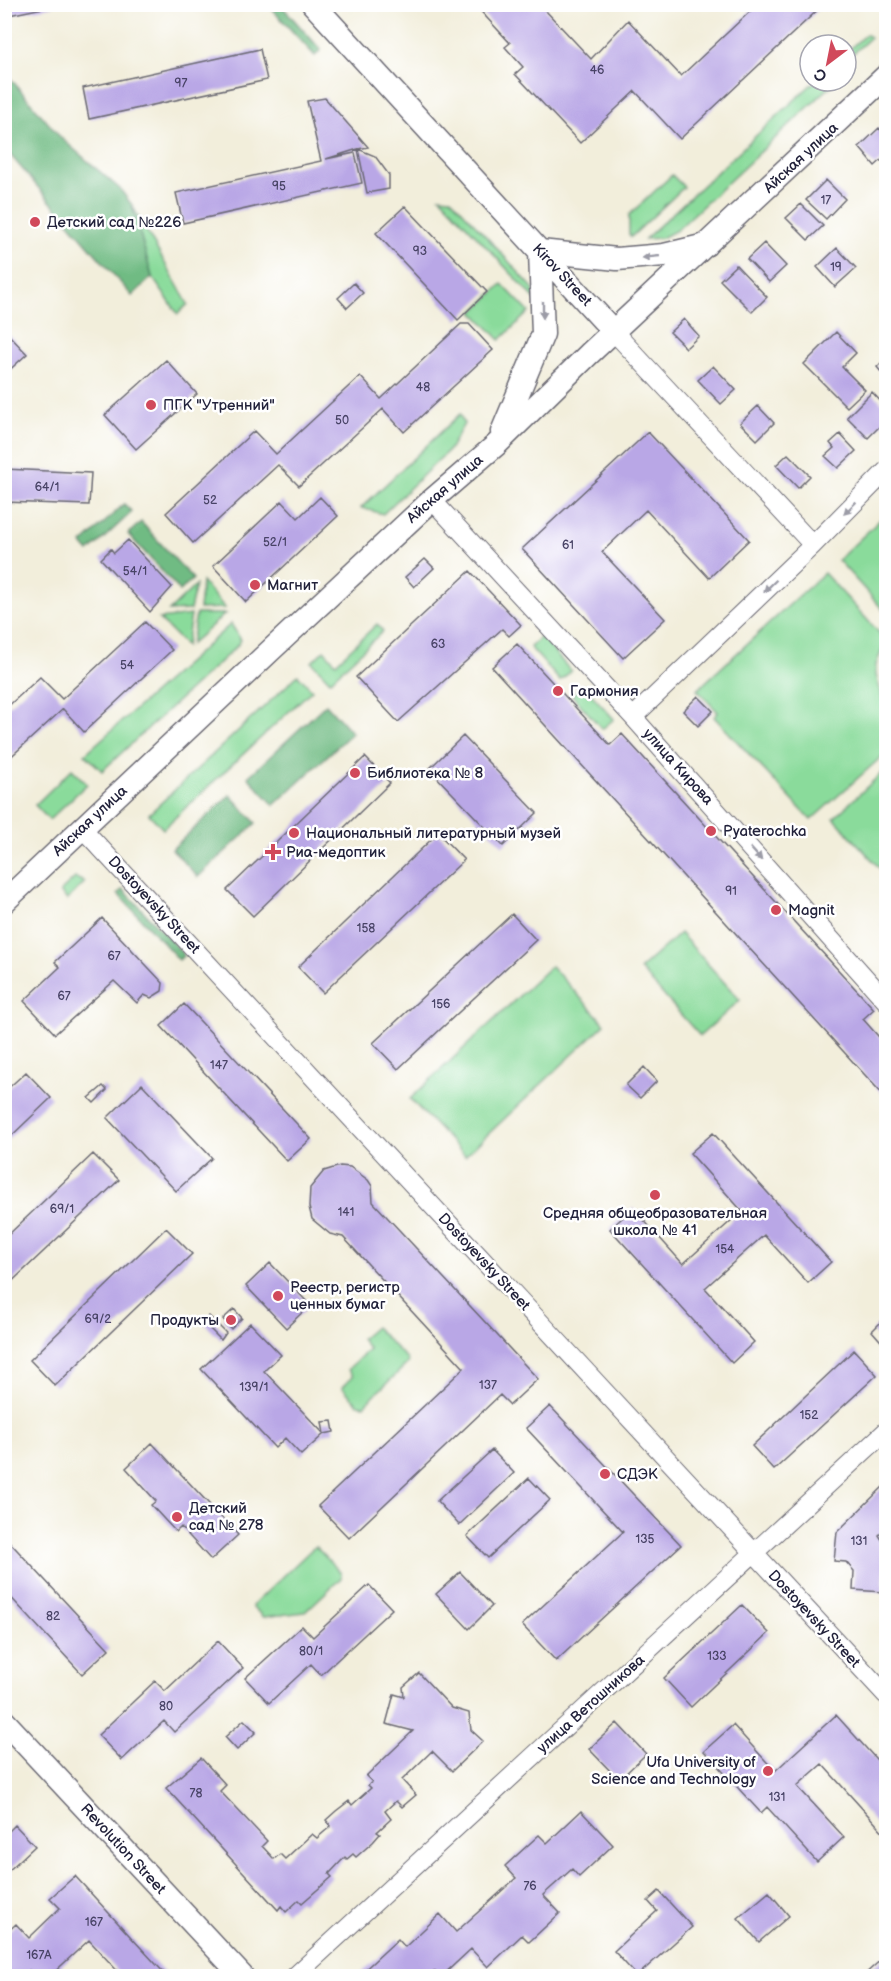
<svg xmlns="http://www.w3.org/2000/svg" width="891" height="1981" viewBox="0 0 891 1981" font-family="'Balsamiq Sans',sans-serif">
<rect width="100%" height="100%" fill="#fff"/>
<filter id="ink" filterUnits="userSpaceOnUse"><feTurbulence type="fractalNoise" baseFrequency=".0167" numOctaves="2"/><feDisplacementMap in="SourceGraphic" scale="12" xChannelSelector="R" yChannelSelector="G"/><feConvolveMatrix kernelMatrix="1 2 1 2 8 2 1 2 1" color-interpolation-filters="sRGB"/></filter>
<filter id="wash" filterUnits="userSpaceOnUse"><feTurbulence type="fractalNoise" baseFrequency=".008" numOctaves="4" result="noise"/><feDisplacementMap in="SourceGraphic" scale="24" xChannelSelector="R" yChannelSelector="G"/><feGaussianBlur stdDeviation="1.35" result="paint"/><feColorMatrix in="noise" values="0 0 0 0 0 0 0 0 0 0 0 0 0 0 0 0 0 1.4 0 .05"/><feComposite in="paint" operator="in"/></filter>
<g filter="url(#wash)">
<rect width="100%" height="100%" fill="#f2eedb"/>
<!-- green -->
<path fill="#8adb9b" stroke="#567e6b" stroke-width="1.5" d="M866,34L870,38L846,60V52Z
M815,81H832L833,84L677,230L662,238L645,239Z
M672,175L684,187L631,237L629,234V215Z
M440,197L451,198L533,288L536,300Z
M132,205L188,304L178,314L152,277Z
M502,284L529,312L500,340L473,312Z
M460,414L464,424L449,450L383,514L361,508Z
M886,514V613L838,560Z
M824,573L886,640L876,665V675L886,711V753L811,820L714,717L718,712L697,690Z
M202,582L225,608L199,609Z
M196,584L190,610L169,611L196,585Z
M196,614H225L191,644Z
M191,615L186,646L159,619Z
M231,624L241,640L236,647L102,771L85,754Z
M377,624L383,631L330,681L312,662L324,650L336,663Z
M541,637L571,671L560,681L530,647Z
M298,675L312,690L163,829L149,814Z
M583,685L614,719L602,729L572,695Z
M72,769L87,784L49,820L35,805Z
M886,769V875L834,818Z
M75,878L85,882L67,900L60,892Z
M680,933L740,1000L700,1036L640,969Z
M551,966L605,1024L465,1156L410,1099Z
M375,1327L406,1358L408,1363L364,1405L358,1404L342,1387L353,1376L348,1369L369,1349L361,1339Z
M315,1546L341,1573V1578L305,1612L263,1617L252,1606Z"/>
<!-- forest -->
<path fill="#6fbb83" stroke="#486e5f" stroke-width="1.5" d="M268,5H281L321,50L315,56Z
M4,71L61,138L120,189L132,205L152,277L132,296L5,149Z
M124,504L132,512L89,552L82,544Z
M141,522L193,579L180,591L128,534Z
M326,704L352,733L274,805L248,777Z
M230,795L256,823L198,877L172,849Z
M123,889L184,955L179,960L118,894Z"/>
<g id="blocks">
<!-- building -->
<path fill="#b9a7e6" d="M4,4H53V6L4,16Z
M474,4H551L545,10L591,59L628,20L681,76L758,4H824L680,139L635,91L580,143L515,74L523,67L505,47L510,43Z
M260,49L267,80L89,119L83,88Z
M325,98L368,147L358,149L375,156L389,175V189L367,193L358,149L326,159L355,153L362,183L183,223L176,193L321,161L307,101Z
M879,128L886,136V156L875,166L859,147Z
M826,180L845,199L826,219L806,200Z
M801,204L823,226L808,240L786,218Z
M405,206L487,292L458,320L376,233Z
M4,223L11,230L4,236Z
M764,243L786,266L769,282L747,259Z
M837,248L856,268L835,287L817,267Z
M736,265L767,297L752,312L720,280Z
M354,283L363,293L347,308L338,298Z
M684,319L699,336L686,348L670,332Z
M461,324H469L493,350L404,432L383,409L299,486L278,465L193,543L166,513L254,431L276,454L360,376L381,399Z
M4,330L27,354L4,375Z
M836,332L856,353L842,367L865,390L847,407L804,364Z
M886,358V378L877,367Z
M166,360L197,394L136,449L105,415Z
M713,366L736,390L721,404L698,380Z
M872,392L886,407V420L868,438L847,417Z
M758,406L774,423L757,440L740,423Z
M648,432L749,540L709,578L646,510L602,552L665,619L623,658L522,549Z
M840,434L856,451L838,468L825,456L834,448L830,443Z
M788,454L810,476L798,488L776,465Z
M4,469L91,473L89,505L4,502Z
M320,497L338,516L246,602L213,566L282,501L298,518Z
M128,540L172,587L150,612L101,559L111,549L114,553Z
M425,559L434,568L414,587L405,577Z
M470,571L521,625L509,636L502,629L398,722L356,677Z
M145,622L172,650L84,732L63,709L4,763V710L40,677L62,699Z
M517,644L610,745L622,734L874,1009L863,1019L886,1045V1098L492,667Z
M698,696L713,711L698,726L683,711Z
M463,736L537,813L503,846L429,769Z
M365,757L390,783L253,916L227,890Z
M438,833L464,860L323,993L298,967Z
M512,914L536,940L398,1069L373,1043Z
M102,918L163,983L162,991L151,998L144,995L137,1003L114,981L55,1034L24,1001L60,967L55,962Z
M886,920V932L881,925Z
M184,1004L311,1139L287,1161L161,1026Z
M644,1067L657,1081L640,1098L626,1085Z
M26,1072L51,1098L4,1143V1092Z
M142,1084L212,1158L176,1191L107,1118Z
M103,1086L107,1090L94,1103L89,1098Z
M713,1133L831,1262L808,1283L764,1235L705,1288L754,1342L732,1363L610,1229L633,1208L683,1264L742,1211L690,1153Z
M93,1154L119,1180L4,1289V1239Z
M340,1166L350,1167L368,1180L372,1186L373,1202L538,1379L510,1405L500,1395L349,1538L318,1506L464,1368L343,1237L330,1234L312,1219L309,1207L310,1188L324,1171Z
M166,1228L192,1254L55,1386L30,1360Z
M270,1263L310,1305L286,1328L246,1286Z
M234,1309L242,1318L231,1329L223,1319Z
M209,1316L226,1333L221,1340L203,1322Z
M886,1317V1347L872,1331Z
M250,1323L281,1355L264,1371L324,1434L301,1455L285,1438L275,1448L201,1369Z
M854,1350L877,1375L774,1470L752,1446Z
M550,1406L681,1545L556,1661L522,1625L623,1532L526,1428Z
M332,1421L334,1432L324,1434L322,1422Z
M152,1443L238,1535L211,1560L181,1527L176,1532L151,1505L156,1501L126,1468Z
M492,1450L514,1473L459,1525L437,1501Z
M529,1478L550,1500L488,1558L467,1536Z
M886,1484V1528L879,1535L886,1546L883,1592L853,1590L854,1571L846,1562L834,1561L837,1532Z
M4,1536L109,1649L82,1674L4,1590Z
M460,1572L492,1606L469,1629L436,1594Z
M369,1585L392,1609L321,1675L311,1664L269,1703L245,1678L302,1626L313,1637Z
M742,1605L769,1633L691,1707L664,1678Z
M218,1641L243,1668L174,1732L164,1721L122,1760L98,1735L155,1681L165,1691Z
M419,1673L452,1708L469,1713L471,1730L483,1741L452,1771L432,1751L402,1780L416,1795L402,1807L396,1801L385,1811L391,1819L377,1832L380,1834L373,1842L356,1857L353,1854L347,1859L345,1857L329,1874L332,1877L302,1903L299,1900L286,1912L281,1906L278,1910L166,1788L201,1758L226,1785L220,1791L267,1841L262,1846L274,1859L280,1854L285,1859L312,1834L317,1838L331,1826L326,1820L336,1811L349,1801L352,1805L371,1788L368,1785L372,1782L366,1776L413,1731L386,1724L394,1694L404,1697L403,1687Z
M836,1715L886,1770V1835L822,1764L797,1786L844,1837L817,1862L767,1807L761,1813L704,1751L733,1725L775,1771Z
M244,1720L256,1732L237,1750L225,1737Z
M617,1723L646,1754L619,1780L589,1749Z
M581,1811L613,1845L579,1877L572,1869L543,1895L560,1913L529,1942L522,1935L488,1967L471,1949L442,1976L434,1971L428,1976H358L398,1939L405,1947L440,1914L456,1932L516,1878L505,1866L539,1835L547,1843Z
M15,1825L35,1846L4,1875V1836Z
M75,1876L129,1935L167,1976H122L89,1940L50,1976H34L29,1970L22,1976H4V1935L16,1924L29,1938L60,1908L50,1898Z
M659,1891L692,1927L637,1976L614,1951L657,1911L648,1901Z
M769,1892L789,1916L759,1942L738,1918Z
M885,1956L886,1976H863Z"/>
</g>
</g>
<g filter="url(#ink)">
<use href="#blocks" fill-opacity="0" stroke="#6b6973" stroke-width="1.5"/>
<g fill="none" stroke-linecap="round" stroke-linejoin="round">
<!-- minor casing -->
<g stroke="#6b6973" stroke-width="20">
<path id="minor" d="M614,332L813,545
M432,500L633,717L886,1001
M633,717L813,545L886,471
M82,828L886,1695
M295,1976L886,1431"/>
</g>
<!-- major casing -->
<g stroke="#6b6973" stroke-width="25">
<path id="major" d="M313,4L614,332
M502,432L543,334L540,251L617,259L664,255L706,245
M4,902L270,651L432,500L496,445L589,354L886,76
M4,1721L242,1976"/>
</g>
<!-- minor -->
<use href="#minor" stroke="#fff" stroke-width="18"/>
<!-- major -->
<use href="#major" stroke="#fff" stroke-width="22"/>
</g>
<!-- one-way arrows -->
<defs><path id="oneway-solid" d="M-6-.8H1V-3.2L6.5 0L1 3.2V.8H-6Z" transform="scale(1.5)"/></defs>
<g fill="#9c9ca7">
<use href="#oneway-solid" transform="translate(651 257) rotate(174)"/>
<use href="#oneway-solid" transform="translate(543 310) rotate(90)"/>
<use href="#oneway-solid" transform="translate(850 508) rotate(135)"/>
<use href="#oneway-solid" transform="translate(770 586) rotate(136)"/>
<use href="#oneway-solid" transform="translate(756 854) rotate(48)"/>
</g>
</g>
<!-- markers -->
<g fill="#d1495b" stroke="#fff" stroke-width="2">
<circle cx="35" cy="222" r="6"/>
<circle cx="151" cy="405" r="6"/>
<circle cx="255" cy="585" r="6"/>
<circle cx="558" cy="691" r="6"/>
<circle cx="355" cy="773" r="6"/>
<circle cx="711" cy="831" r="6"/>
<circle cx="294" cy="833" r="6"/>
<path d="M270 843h6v6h6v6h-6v6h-6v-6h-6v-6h6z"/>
<circle cx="776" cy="910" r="6"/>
<circle cx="655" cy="1195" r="6"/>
<circle cx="278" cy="1296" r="6"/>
<circle cx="231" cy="1320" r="6"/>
<circle cx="605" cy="1474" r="6"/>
<circle cx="177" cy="1517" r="6"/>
<circle cx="768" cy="1771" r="6"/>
</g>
<g text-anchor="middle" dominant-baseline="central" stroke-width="5" stroke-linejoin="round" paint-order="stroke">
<!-- number labels -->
<g font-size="12" fill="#484366">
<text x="597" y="70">46</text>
<text x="181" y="83">97</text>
<text x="279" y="186">95</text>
<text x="826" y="200">17</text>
<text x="420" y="251">93</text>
<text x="836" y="267">19</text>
<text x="423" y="387">48</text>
<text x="342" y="420">50</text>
<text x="47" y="487">64/1</text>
<text x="210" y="500">52</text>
<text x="275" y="542">52/1</text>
<text x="568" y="545">61</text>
<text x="135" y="571">54/1</text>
<text x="438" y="644">63</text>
<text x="127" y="665">54</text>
<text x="731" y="891">91</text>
<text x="366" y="928">158</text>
<text x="114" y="956">67</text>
<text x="64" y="996">67</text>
<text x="441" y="1004">156</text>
<text x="219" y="1065">147</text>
<text x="62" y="1209">69/1</text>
<text x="346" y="1212">141</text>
<text x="725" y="1249">154</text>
<text x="98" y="1319">69/2</text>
<text x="488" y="1385">137</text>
<text x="254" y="1387">139/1</text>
<text x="809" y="1415">152</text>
<text x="645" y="1539">135</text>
<text x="859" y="1541">131</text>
<text x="53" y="1616">82</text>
<text x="311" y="1651">80/1</text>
<text x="717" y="1656">133</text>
<text x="166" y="1706">80</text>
<text x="196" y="1793">78</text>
<text x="777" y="1797">131</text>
<text x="530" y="1886">76</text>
<text x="94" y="1922">167</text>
<text x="39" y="1955">167А</text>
</g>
<!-- street labels -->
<g font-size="15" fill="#22223b" stroke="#fff">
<text transform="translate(801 158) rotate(-43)">Айская улица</text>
<text transform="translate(562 275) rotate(47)">Kirov Street</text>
<text transform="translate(445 489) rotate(-41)">Айская улица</text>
<text transform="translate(678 767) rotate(48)">улица Кирова</text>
<text transform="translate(90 821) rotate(-43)">Айская улица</text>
<text transform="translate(154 905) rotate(47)">Dostoyevsky Street</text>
<text transform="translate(484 1262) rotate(47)">Dostoyevsky Street</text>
<text transform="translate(814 1619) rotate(47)">Dostoyevsky Street</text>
<text transform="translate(591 1704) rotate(-42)">улица Ветошникова</text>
<text transform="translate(123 1849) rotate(47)">Revolution Street</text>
</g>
<!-- poi labels -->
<g font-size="15" fill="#22223b" stroke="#fff" text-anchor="start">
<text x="47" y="222">Детский сад №226</text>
<text x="163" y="405">ПГК "Утренний"</text>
<text x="267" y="585">Магнит</text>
<text x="570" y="691">Гармония</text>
<text x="367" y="773">Библиотека № 8</text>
<text x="723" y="831">Pyaterochka</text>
<text x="306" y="833">Национальный литературный музей</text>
<text x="286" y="852">Риа-медоптик</text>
<text x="788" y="910">Magnit</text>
<text x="655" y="1213" text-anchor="middle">Средняя общеобразовательная<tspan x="655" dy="17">школа № 41</tspan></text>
<text x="290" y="1287">Реестр, регистр<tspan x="290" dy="17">ценных бумаг</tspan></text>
<text x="219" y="1320" text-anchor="end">Продукты</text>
<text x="617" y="1474">СДЭК</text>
<text x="189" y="1508">Детский<tspan x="189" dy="17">сад № 278</tspan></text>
<text x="756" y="1762" text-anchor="end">Ufa University of<tspan x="756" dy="17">Science and Technology</tspan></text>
</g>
</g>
<!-- margin -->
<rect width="891" height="1981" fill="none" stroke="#fff" stroke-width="24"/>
<!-- north arrow -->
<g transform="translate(828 63) rotate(212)"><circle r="28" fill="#ffffff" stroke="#a7a7b1" stroke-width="1.5"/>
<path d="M0-4.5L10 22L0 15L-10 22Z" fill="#d1495b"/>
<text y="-9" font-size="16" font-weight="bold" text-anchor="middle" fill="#22223b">С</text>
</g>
</svg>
